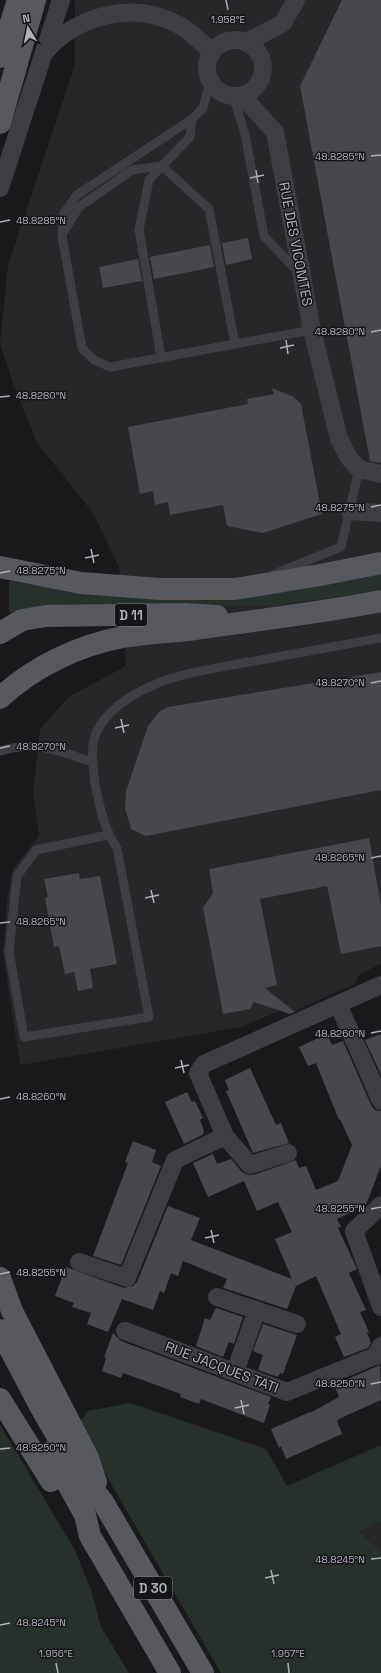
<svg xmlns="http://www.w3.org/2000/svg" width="381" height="1673" viewBox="0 0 381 1673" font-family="'Space Grotesk',sans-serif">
<rect width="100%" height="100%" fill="#1a1a1c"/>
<!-- built -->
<path fill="#272629" d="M75,0H381V963L358,976L355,984L292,1012L284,1009L242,1027L20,1065L3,953L7,900L13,869L39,836L33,793L40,729L69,697L126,666L119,567L93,513L37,443L15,389L0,344L8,265L75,64Z
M381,1522V1551L359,1532Z"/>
<!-- green -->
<path fill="#28302c" d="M381,574V591L269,606L29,608L9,613V581L113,596L214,601Z
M130,1403L266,1449L287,1486L381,1445V1522L359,1532L381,1551V1673H221L114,1489L79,1423L88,1411Z
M0,1425L75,1550L92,1593L101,1627L129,1673H0Z"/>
<!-- building -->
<path fill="#48474c" d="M342,0H381V463L370,461L300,86Z
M248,238L252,259L226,265L222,243Z
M210,245L214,267L154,279L150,257Z
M138,259L142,281L103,288L99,267Z
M272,388L294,397L301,404L322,514L263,533L227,526L223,505L170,515L168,502L155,505L153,491L140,494L128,427L248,404L247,399L274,394Z
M381,672V790L146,836L131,829L125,808L126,791L148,726L160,711L168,707Z
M369,838L381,905V946L341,954L327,886L260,899L277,985L265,988L295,1012L290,1014L254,1002L250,1009L223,1014L203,908L213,893L209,869Z
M79,873L80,879L100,876L117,964L90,969L93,988L78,991L74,972L65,974L59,946L54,947L45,898L48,897L44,879Z
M327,1034L332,1045L343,1041L371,1105L375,1110L381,1111V1166L366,1205L337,1219L341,1227L338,1228L357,1269L349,1273L366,1310L360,1312L369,1332L367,1333L371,1343L368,1348L344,1357L335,1337L341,1334L316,1276L296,1286L287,1309L223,1288L227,1279L183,1261L178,1276L171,1273L164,1293L160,1291L153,1310L122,1299L108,1332L87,1324L91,1313L72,1307L74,1303L55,1296L66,1267L124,1288L133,1286L137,1282L168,1206L200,1218L191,1240L292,1279L275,1239L292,1232L278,1202L257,1211L244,1181L208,1197L193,1163L213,1154L217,1164L231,1159L242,1172L248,1175H253L296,1160L299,1168L306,1166L316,1190L338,1181L352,1145L340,1119L339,1120L316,1063L308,1066L299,1047Z
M381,1034V1075L365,1040Z
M250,1068L276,1125L281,1123L289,1143L253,1153L226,1091L229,1090L225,1080Z
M187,1092L192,1102L195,1101L203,1118L200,1120L204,1131L203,1132L204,1134L184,1144L165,1102Z
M133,1141L156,1150L152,1162L161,1166L121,1265L93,1256L128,1163L125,1162Z
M216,1308L243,1317L234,1344L229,1342L223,1357L196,1346L205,1318L210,1320Z
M263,1324L297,1335L283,1374L280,1373L278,1377L258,1370L263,1355L253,1351Z
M113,1333L121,1341L271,1397L268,1404L270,1405L264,1423L201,1399L199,1404L180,1397L181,1394L123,1373L121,1378L102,1371L106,1358L104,1357Z
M380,1365L381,1400L339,1419L337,1421L342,1434L286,1459L281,1446L279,1448L271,1429L310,1412V1413L337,1398L339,1397L335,1387L344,1384L343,1381Z"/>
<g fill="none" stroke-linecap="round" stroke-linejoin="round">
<!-- service -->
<path stroke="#3e3d42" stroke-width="9" d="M210,82L203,108L192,119L190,137L162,166L209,209L235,344L312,330
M233,96L245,134L264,236L298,272
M192,119L77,195L64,213L62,236L82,348L94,360L110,367L235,344
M62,234L79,207L132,170L162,166
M161,357L139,230L149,180L162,166
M274,574L341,547L359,469
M0,751C36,740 58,751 93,762
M108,835L36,850L17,876L9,951L24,1037L149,1017L117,848C104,829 99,805 95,783C93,765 89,745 98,729C111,705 141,689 166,680C192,671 222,667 249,662C293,654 337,646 381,638"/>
<!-- minor -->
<path stroke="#3e3d42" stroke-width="18" d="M207 68a28 28 0 1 1 56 0a28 28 0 1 1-56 0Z
M247,42L283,23L296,0
M45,52C77,15 134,0 179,25C191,31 201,43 212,52
M242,96L275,132L312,330L339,439L349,458L359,469L381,474
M0,188L61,0
M350,511L381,513
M338,1004L381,1101
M225,1136L250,1165L288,1153
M381,1205L354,1231L381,1307
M79,1262L127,1278L175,1160L225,1136L198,1073L204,1064L381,985
M217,1297L297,1324
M125,1331L287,1392L375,1356L381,1346
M235,1372L257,1310"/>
<!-- primary -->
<path stroke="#58585f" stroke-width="22" d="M0,57L18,0
M0,123L35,0
M0,567L81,583L160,589H235L320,575L381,563
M0,633L22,620L46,616L184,614L217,616
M0,698C33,667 79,645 123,637C147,633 172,632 195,629C257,620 320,613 381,601
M0,1278L12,1311L88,1458L96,1482
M0,1330L40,1406L74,1465L103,1502L203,1673
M0,1399L51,1481
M50,1452L85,1515L90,1536L170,1673"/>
</g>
<!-- ticks -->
<path fill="none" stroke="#aeafba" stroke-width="1.5" d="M226,0L228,10M371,156L381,155M256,170L258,183M250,178L264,175M0,222L10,220M371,332L381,330M286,340L288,354M280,348L294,345M0,397L10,396M371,507L381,505M91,549L94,563M85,558L99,555M0,573L10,571M371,683L381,681M121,719L124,733M115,728L129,725M0,748L10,746M371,858L381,856M151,890L154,903M145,898L159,895M0,923L10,922M371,1033L381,1031M181,1060L184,1073M175,1068L189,1065M0,1099L10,1097M371,1209L381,1207M211,1230L214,1243M205,1238L219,1235M0,1274L10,1272M371,1384L381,1382M241,1400L244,1414M235,1408L249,1405M0,1449L10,1448M371,1559L381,1558M271,1570L274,1584M265,1578L279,1575M0,1625L10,1623M56,1663L58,1673M288,1663L289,1673"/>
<g text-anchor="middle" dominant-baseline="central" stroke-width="3" stroke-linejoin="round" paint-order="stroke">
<!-- shield labels -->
<g fill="#151517" stroke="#808189" stroke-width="1">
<rect x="115" y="604" width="32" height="22" rx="3"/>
<rect x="134" y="1577" width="38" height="22" rx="3"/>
</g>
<g font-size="13" font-weight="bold" fill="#aeafba">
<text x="131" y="615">D 11</text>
<text x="153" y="1588">D 30</text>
</g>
<!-- street labels -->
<g font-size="14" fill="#aeafba" stroke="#151517">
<text transform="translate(296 244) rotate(79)">RUE DES VICOMTES</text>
<text transform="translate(222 1367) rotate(21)">RUE JACQUES TATI</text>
</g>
</g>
<g font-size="10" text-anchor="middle" fill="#aeafba" stroke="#151517" stroke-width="3" stroke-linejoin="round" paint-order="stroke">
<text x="228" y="23">1.958°E</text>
<text x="340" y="160">48.8285°N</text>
<text x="41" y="224">48.8285°N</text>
<text x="340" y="335">48.8280°N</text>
<text x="41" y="399">48.8280°N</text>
<text x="340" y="511">48.8275°N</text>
<text x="41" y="574">48.8275°N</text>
<text x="340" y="686">48.8270°N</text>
<text x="41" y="750">48.8270°N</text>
<text x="340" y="861">48.8265°N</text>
<text x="41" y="925">48.8265°N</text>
<text x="340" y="1037">48.8260°N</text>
<text x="41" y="1100">48.8260°N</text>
<text x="340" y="1212">48.8255°N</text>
<text x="41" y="1276">48.8255°N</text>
<text x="340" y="1387">48.8250°N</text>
<text x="41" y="1451">48.8250°N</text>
<text x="340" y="1563">48.8245°N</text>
<text x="41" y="1626">48.8245°N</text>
<text x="56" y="1657">1.956°E</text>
<text x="288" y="1657">1.957°E</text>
</g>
<!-- north arrow -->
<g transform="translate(28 28) rotate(350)" stroke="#151517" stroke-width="3" paint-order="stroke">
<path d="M0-3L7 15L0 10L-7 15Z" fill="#aeafba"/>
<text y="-6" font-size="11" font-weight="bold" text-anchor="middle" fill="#aeafba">N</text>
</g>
</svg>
